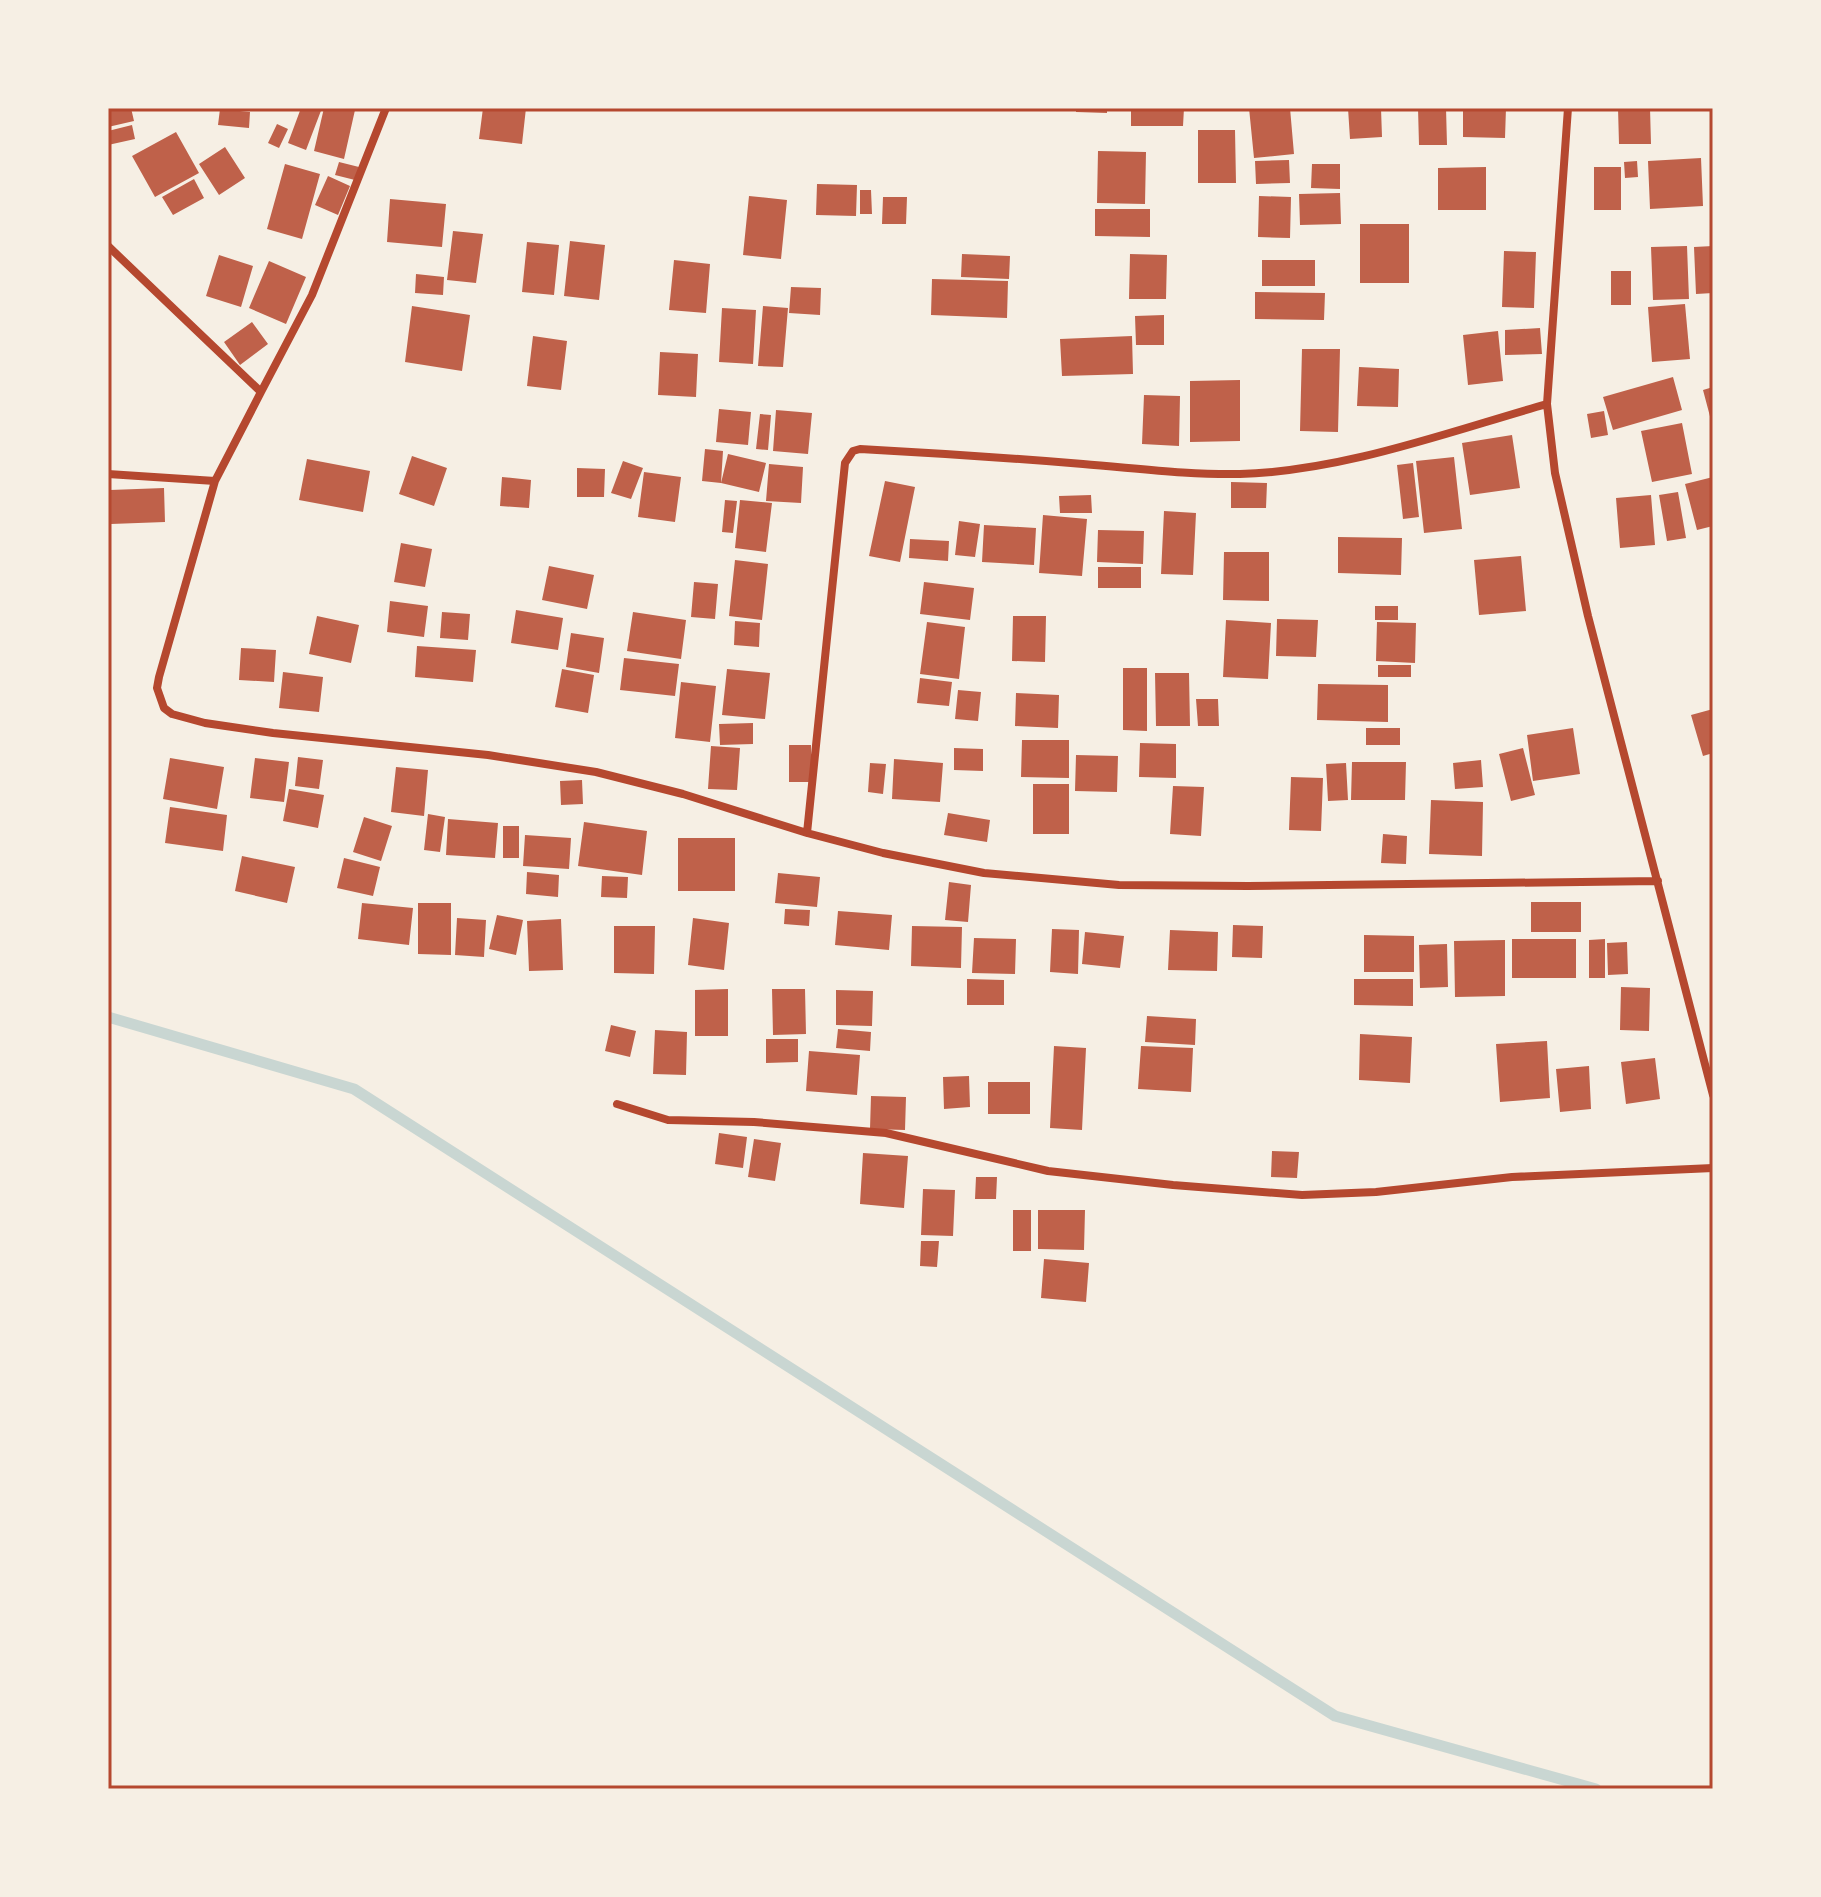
<svg xmlns="http://www.w3.org/2000/svg" width="1821" height="1897" viewBox="0 0 1821 1897" font-family="Karla,sans-serif">
<rect width="100%" height="100%" fill="#f6efe4"/>
<g fill="none" stroke-linecap="round" stroke-linejoin="round">
<!-- stream -->
<path stroke="#c9d6d2" stroke-width="11" d="M108,1017L354,1089L1335,1716L1596,1789"/>
</g>
<!-- building -->
<path fill="#bf614a" d="M108,108H131L134,121L108,127Z
M301,108H322L306,150L288,143Z
M324,108L355,110L344,159L314,151Z
M483,108H526L522,144L479,139Z
M1076,108H1107V113L1076,112Z
M1131,108H1184L1183,126H1131Z
M1249,108H1290L1294,154L1254,158Z
M1348,108H1381L1382,137L1350,139Z
M1418,108H1446L1447,145H1419Z
M1463,108H1506L1505,138L1463,137Z
M1618,108H1650L1651,144H1619Z
M220,109L250,112L249,128L218,125Z
M277,124L288,129L279,148L268,143Z
M132,125L135,139L108,145V131Z
M1198,130H1235L1236,183H1198Z
M176,132L199,173L155,197L132,156Z
M225,147L245,178L219,195L199,164Z
M1098,151L1146,152L1145,204L1097,203Z
M1701,158L1703,206L1650,209L1648,161Z
M1289,160L1290,183L1256,184L1255,161Z
M1637,161L1638,177L1625,178L1624,162Z
M339,162L359,167L355,180L335,175Z
M285,164L320,174L302,239L267,229Z
M1312,164H1340V189L1311,188Z
M1486,167V210H1438V168Z
M1594,167H1621V210H1594Z
M328,176L350,186L338,215L315,205Z
M194,179L204,198L173,215L162,197Z
M817,184L857,185L856,216L816,215Z
M860,190H871L872,214H860Z
M1340,193L1341,224L1300,225L1299,194Z
M749,196L787,200L781,259L743,255Z
M1259,196L1291,197L1290,238L1258,237Z
M883,197H907L906,224H882Z
M390,199L446,204L442,247L387,242Z
M1095,209H1150V237L1095,236Z
M1360,224H1409V283H1360Z
M453,231L483,234L476,283L447,280Z
M570,241L605,245L599,300L564,296Z
M527,242L559,245L554,295L522,292Z
M1687,246L1689,299L1653,300L1651,247Z
M1713,246V293L1696,294L1694,247Z
M1504,251L1536,252L1534,308L1502,307Z
M962,254L1010,256L1009,279L961,277Z
M1130,254L1167,255L1166,299H1129Z
M219,255L253,266L241,307L206,296Z
M674,260L710,264L706,313L669,310Z
M1262,260H1315V286H1262Z
M269,261L306,277L286,324L249,308Z
M1611,271H1631V305H1611Z
M416,274L444,277L443,295L415,293Z
M932,279L1008,281L1007,318L931,315Z
M791,287L821,288L820,315L789,313Z
M1255,292L1325,293L1324,320L1255,319Z
M1685,304L1690,359L1652,362L1648,307Z
M412,306L470,315L462,371L405,362Z
M763,306L788,308L783,367L758,366Z
M722,308L756,310L753,364L719,362Z
M1164,315V345H1136L1135,316Z
M252,322L268,344L240,365L224,342Z
M1540,328L1542,354L1505,355V330Z
M1498,331L1503,381L1468,385L1463,335Z
M533,336L567,341L561,390L527,386Z
M1132,336L1133,374L1062,376L1060,339Z
M1302,349H1340L1338,432L1300,431Z
M660,352L698,354L696,397L658,395Z
M1359,367L1399,369L1398,407L1357,406Z
M1673,377L1682,410L1613,430L1603,397Z
M1240,380V441L1190,442V381Z
M1713,387V423L1712,424L1703,390Z
M1144,395L1180,396L1179,446L1142,444Z
M719,409L751,412L748,445L716,442Z
M776,410L812,413L808,454L773,451Z
M1604,411L1608,435L1591,438L1587,414Z
M760,414L771,415L768,450L756,449Z
M1682,423L1692,474L1652,482L1641,431Z
M1512,435L1520,488L1470,495L1462,443Z
M705,449L723,451L721,483L702,481Z
M728,454L766,463L759,492L721,483Z
M412,456L447,468L434,506L399,494Z
M1454,457L1462,529L1424,533L1416,461Z
M307,459L370,471L363,512L299,500Z
M623,461L643,468L631,499L611,493Z
M1413,463L1419,517L1403,519L1397,465Z
M769,464L803,467L801,503L766,501Z
M577,468L605,469L604,497H577Z
M644,472L681,477L675,522L638,517Z
M502,477L531,480L529,508L500,506Z
M1713,477V526L1697,530L1685,484Z
M885,481L915,487L900,562L869,556Z
M1231,482L1267,483L1266,508H1231Z
M164,488L165,522L111,524L110,490Z
M1678,492L1686,538L1667,541L1659,495Z
M1091,495L1092,513H1060L1059,496Z
M1651,495L1655,545L1620,548L1616,498Z
M725,500L737,501L733,533L722,532Z
M740,500L772,503L766,552L735,548Z
M1164,511L1196,513L1193,575L1161,574Z
M1043,515L1087,519L1082,576L1039,573Z
M959,521L980,524L975,557L955,555Z
M984,525L1036,528L1034,565L982,562Z
M1098,530L1144,531L1143,564L1097,562Z
M1338,537L1402,538L1401,575L1338,573Z
M910,539L949,541L948,561L909,558Z
M401,543L432,549L425,587L394,582Z
M1224,552H1269V601L1223,600Z
M1521,556L1526,611L1479,615L1474,560Z
M735,560L768,564L762,620L729,616Z
M549,566L594,575L587,609L542,600Z
M1098,567H1141V588H1098Z
M694,582L718,584L715,619L691,617Z
M924,582L974,588L970,620L920,614Z
M390,601L428,606L424,637L387,632Z
M1375,606H1398V620H1375Z
M516,610L563,618L558,650L511,643Z
M442,612L470,614L468,640L440,638Z
M633,612L686,620L681,659L627,651Z
M317,616L359,625L351,663L309,654Z
M1013,616H1046L1045,662L1012,661Z
M1277,619L1318,620L1316,657L1276,656Z
M1226,620L1271,623L1268,679L1223,677Z
M735,621L760,623L759,647L734,645Z
M927,622L965,627L959,679L920,674Z
M1377,622L1416,623L1415,663L1376,661Z
M571,633L604,638L599,673L566,667Z
M417,646L476,650L473,682L415,677Z
M241,648L276,650L274,682L239,680Z
M624,658L679,664L675,696L620,690Z
M1378,665H1411V677H1378Z
M1123,668H1147V731L1123,730Z
M562,669L594,675L588,713L555,707Z
M727,669L770,673L765,719L722,715Z
M283,672L323,677L319,712L279,708Z
M1155,673H1189L1190,726H1156Z
M920,678L952,682L949,706L917,703Z
M681,682L716,686L710,742L675,738Z
M1318,684L1388,685V722L1317,720Z
M958,690L981,692L978,721L955,719Z
M1016,693L1059,695L1058,728L1015,726Z
M1196,699H1218L1219,726H1198Z
M1713,709V753L1703,756L1691,715Z
M753,723V744L720,745L719,724Z
M1366,728H1400V745H1366Z
M1573,728L1580,774L1533,781L1527,735Z
M1022,740H1069V778L1021,777Z
M1140,743L1176,744V778L1139,777Z
M789,745H811V782H789Z
M711,746L740,748L737,790L708,789Z
M954,748L983,749V771L954,770Z
M1523,748L1535,795L1511,801L1499,754Z
M1076,755L1118,756L1117,792L1075,791Z
M298,757L323,760L319,789L295,786Z
M170,758L224,767L217,809L163,799Z
M255,758L289,762L284,802L250,798Z
M894,759L943,763L940,802L892,799Z
M1481,760L1483,787L1455,789L1453,763Z
M1352,762H1406L1405,800H1351Z
M870,763L886,764L883,794L868,792Z
M1346,763L1348,800L1328,801L1326,764Z
M396,767L428,770L424,816L391,812Z
M1291,777L1323,778L1321,831L1289,830Z
M582,780L583,804L561,805L560,781Z
M1033,784H1069V834H1033Z
M1173,786L1204,787L1201,836L1170,834Z
M289,789L324,795L318,828L283,821Z
M1431,800L1483,802L1482,856L1429,854Z
M170,807L227,815L223,851L165,843Z
M948,813L990,820L987,842L944,835Z
M428,814L445,817L440,852L424,850Z
M364,817L392,826L381,861L353,852Z
M448,819L498,823L495,858L446,855Z
M584,822L647,831L642,875L578,866Z
M503,826H519V858H503Z
M1383,834L1407,836L1406,864L1381,863Z
M525,835L571,838L569,869L523,866Z
M678,838H735V891H678Z
M242,856L295,867L287,903L235,891Z
M344,858L380,867L373,896L337,888Z
M527,872L559,875L558,897L526,894Z
M778,873L820,877L817,907L775,903Z
M602,876L628,877L627,898L601,897Z
M949,882L971,885L968,922L945,920Z
M1531,902H1581V932H1531Z
M362,903L413,908L409,945L358,939Z
M418,903H451V955L418,954Z
M785,909L810,910L809,926L784,924Z
M838,911L892,915L889,950L835,945Z
M497,915L523,920L516,955L489,949Z
M457,918L486,920L484,957L455,955Z
M693,918L729,923L724,970L688,965Z
M561,919L563,970L529,971L527,921Z
M1233,925L1263,926L1262,958L1232,957Z
M614,926H655L654,974L614,973Z
M912,926L962,927L961,968L911,966Z
M1052,929L1079,930L1078,974L1050,972Z
M1170,930L1218,932L1217,971L1168,970Z
M1085,932L1124,936L1120,968L1082,964Z
M1364,935L1414,936V972H1364Z
M974,938L1016,939L1015,974L972,973Z
M1512,939H1576V978H1512Z
M1605,939V978H1589V940Z
M1505,940V996L1455,997L1454,941Z
M1627,942L1628,974L1608,975L1607,943Z
M1447,944L1448,987L1420,988L1419,945Z
M967,979L1004,980V1005H967Z
M1354,979H1413V1006L1354,1005Z
M1621,987L1650,988L1649,1031L1620,1030Z
M728,989V1036H695V990Z
M772,989H805L806,1034L773,1035Z
M836,990L873,991L872,1026L836,1025Z
M1147,1016L1196,1019L1195,1045L1145,1042Z
M611,1025L636,1031L630,1057L605,1051Z
M838,1029L871,1032L870,1051L836,1048Z
M655,1030L687,1032L686,1075L653,1074Z
M1360,1034L1412,1037L1410,1083L1359,1080Z
M766,1039H798V1062L766,1063Z
M1547,1041L1550,1098L1500,1102L1496,1044Z
M1054,1046L1086,1048L1082,1130L1050,1128Z
M1141,1046L1193,1048L1191,1092L1138,1089Z
M809,1051L860,1055L857,1095L806,1091Z
M1655,1058L1660,1099L1626,1104L1621,1062Z
M1589,1066L1591,1109L1560,1112L1556,1069Z
M969,1076L970,1107L944,1109L943,1077Z
M988,1082H1030V1114H988Z
M871,1096L906,1097L905,1130L870,1129Z
M719,1133L747,1137L743,1168L715,1164Z
M754,1139L781,1143L775,1181L748,1177Z
M1272,1151L1299,1152L1297,1178L1271,1177Z
M863,1153L908,1156L904,1208L860,1204Z
M976,1177H997L996,1199H975Z
M923,1189L955,1190L953,1236L921,1235Z
M1013,1210H1031V1251H1013Z
M1038,1210H1085L1084,1250L1038,1249Z
M921,1241H939L937,1267L920,1266Z
M1044,1259L1089,1263L1086,1302L1041,1298Z"/>
<g fill="none" stroke-linecap="round" stroke-linejoin="round">
<!-- minor -->
<path stroke="#b5482f" stroke-width="8" d="M1568,108L1547,404L1555,473L1588,616L1713,1095
M108,246L261,392L215,481L108,474
M261,392L312,295L386,108
M215,481L159,677L157,688L164,708L172,714L205,723L273,733L488,755L596,772L683,794L807,833L883,853L984,873L1119,885L1248,886L1658,881
M807,833L845,463L853,451L860,449C934,453 1009,458 1083,464C1135,468 1188,475 1240,474C1344,471 1448,432 1547,404
M617,1104L668,1120L754,1122L886,1133L1048,1171L1173,1185L1302,1195L1376,1192L1512,1177L1713,1168"/>
</g>
<!-- border -->
<rect width="1821" height="1897" fill="none" stroke="#f6efe4" stroke-width="220"/>
<rect x="110" y="110" width="1601" height="1677" fill="none" stroke="#b5482f" stroke-width="3"/>
</svg>
